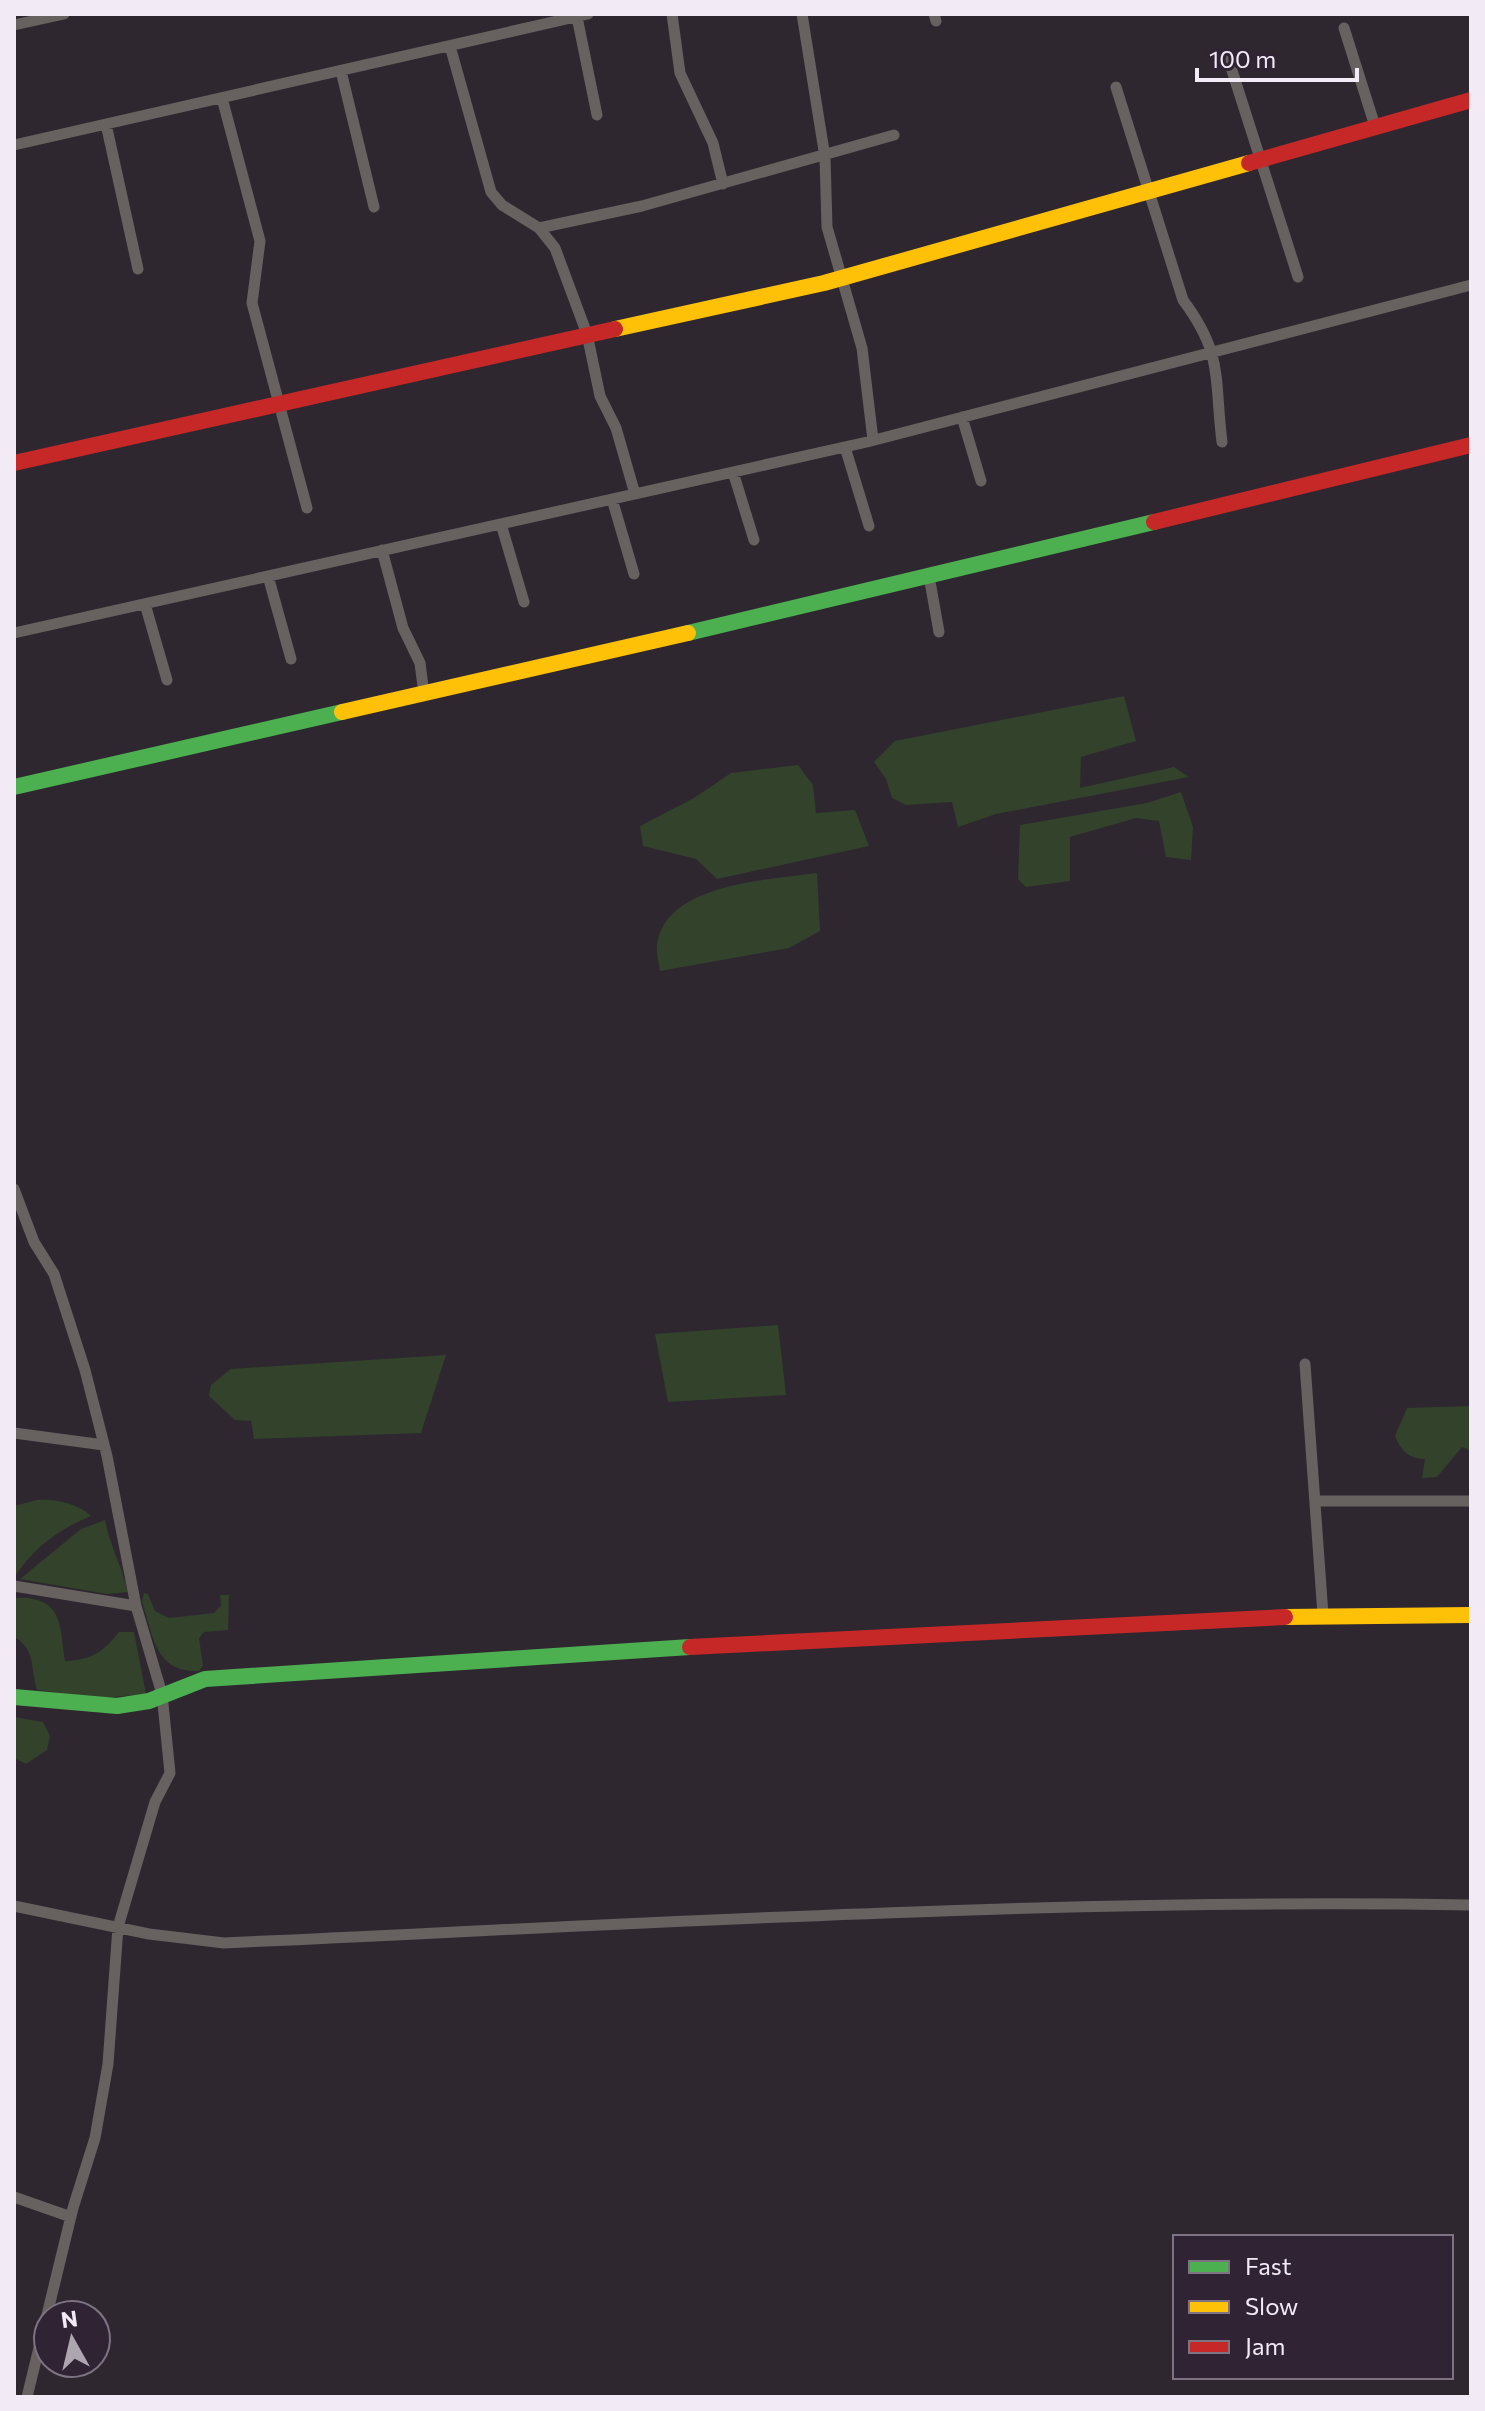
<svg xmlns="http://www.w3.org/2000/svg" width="1485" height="2411" viewBox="0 0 1485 2411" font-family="Commissioner,sans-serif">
<rect width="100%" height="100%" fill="#2e2730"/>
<!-- green -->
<path fill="#32422b" d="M1124,696L1136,741L1081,757L1080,788L1174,767L1189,777L996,814L958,827L952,802L906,805L892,798L886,779L874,762L895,741Z
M798,765L813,785L816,813L855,810L869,846L717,879L696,859L643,846L640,826L694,798L731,773Z
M1181,792L1193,827L1191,860L1166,857L1159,821L1136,818L1070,837V881L1026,887L1018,879L1020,825L1147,803Z
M817,873L820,931L789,948L660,971C659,963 656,954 657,946C664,883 769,880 817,873Z
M778,1325L786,1395L668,1402L655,1334Z
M446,1355L421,1433L254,1439L251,1421L235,1420L209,1396L211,1385L231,1369Z
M1471,1406V1451L1462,1447L1437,1477L1422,1478L1425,1459C1409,1459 1401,1451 1395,1436L1407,1408Z
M37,1500C54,1499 78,1503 91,1516C59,1529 33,1548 14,1578V1506Z
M105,1520C110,1546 122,1567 128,1592L107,1594L20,1579L81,1529Z
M144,1593L148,1594L155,1611L169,1618L214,1613L221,1606L220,1595H229L228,1630L204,1632L199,1638L203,1666L199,1671C155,1672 154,1638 142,1602Z
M14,1598C64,1595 60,1627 65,1661C91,1660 102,1653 119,1632H134L146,1694L103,1698L37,1690C30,1667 36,1649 14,1637Z
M14,1717L43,1722L50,1736L47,1750L26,1764L14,1758Z"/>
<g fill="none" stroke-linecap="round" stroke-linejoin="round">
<!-- street -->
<path stroke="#67615f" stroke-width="11" d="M672,14L680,73L713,143L723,184
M802,14L825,157L827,227L862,348L873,440
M934,14L936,21
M577,17L597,115
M14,25L64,14
M1344,28L1375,126
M450,46L491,192L502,205L539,228L555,248L587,334L600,396L616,428L635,494
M1228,58L1298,277
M341,71L374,207
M1116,87L1183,300C1224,355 1214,378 1222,442
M222,98L260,241L252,303L307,508
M106,124L138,269
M14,145L588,14
M539,228L642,206L894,135
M962,417L981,481
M845,447L869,526
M733,472L754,540
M612,499L634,574
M501,524L524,602
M382,550L403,628L420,663L424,694
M268,576L291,659
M929,576L939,632
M145,604L167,680
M14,633L867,442L1471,285
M14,1189L34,1242L54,1274L85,1370L107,1456L136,1606L162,1694L170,1773L155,1802L118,1927L108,2064L95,2138L73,2208L27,2397
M1305,1364L1323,1615
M14,1433L104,1445
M1315,1501H1471
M14,1586L136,1606
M14,1906L149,1934L224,1943C639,1924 1055,1898 1471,1905
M14,2197L71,2217"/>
<!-- fast -->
<path stroke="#4caf50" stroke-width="16" d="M688,633L1154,522
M14,787L342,712
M14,1697L117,1706L149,1701L205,1679L690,1647"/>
<!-- slow -->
<path stroke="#ffc107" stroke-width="16" d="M615,329L824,283L1249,163
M342,712L688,633
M1285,1617L1471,1615"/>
<!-- jam -->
<path stroke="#c62828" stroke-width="16" d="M1249,163L1471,100
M14,463L615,329
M1154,522L1471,445
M690,1647L1285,1617"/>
</g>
<!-- border -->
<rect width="1485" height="2411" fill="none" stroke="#f2ebf6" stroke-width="32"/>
<!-- legend -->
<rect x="1173" y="2235" width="280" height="144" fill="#2f2334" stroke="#7d7382" stroke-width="2"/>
<rect x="1189" y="2261" width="40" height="12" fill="#4caf50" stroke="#7d7382" stroke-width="2"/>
<text x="1245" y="2275" font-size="24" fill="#f2ebf6">Fast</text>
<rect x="1189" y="2301" width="40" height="12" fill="#ffc107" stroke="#7d7382" stroke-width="2"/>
<text x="1245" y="2315" font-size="24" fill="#f2ebf6">Slow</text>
<rect x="1189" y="2341" width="40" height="12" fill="#c62828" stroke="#7d7382" stroke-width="2"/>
<text x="1245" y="2355" font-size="24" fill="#f2ebf6">Jam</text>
<!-- north arrow -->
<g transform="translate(72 2339) rotate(352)"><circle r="38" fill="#2f2334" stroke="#7d7382" stroke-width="2"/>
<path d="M0-6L14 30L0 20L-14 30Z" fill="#ada6b1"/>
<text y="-12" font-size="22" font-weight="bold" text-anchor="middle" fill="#f2ebf6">N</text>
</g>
<!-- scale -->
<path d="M1197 68v12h160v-12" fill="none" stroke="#f2ebf6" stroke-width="4"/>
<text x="1209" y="68" font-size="24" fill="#f2ebf6" stroke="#2f2334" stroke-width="6" paint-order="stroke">100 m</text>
</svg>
